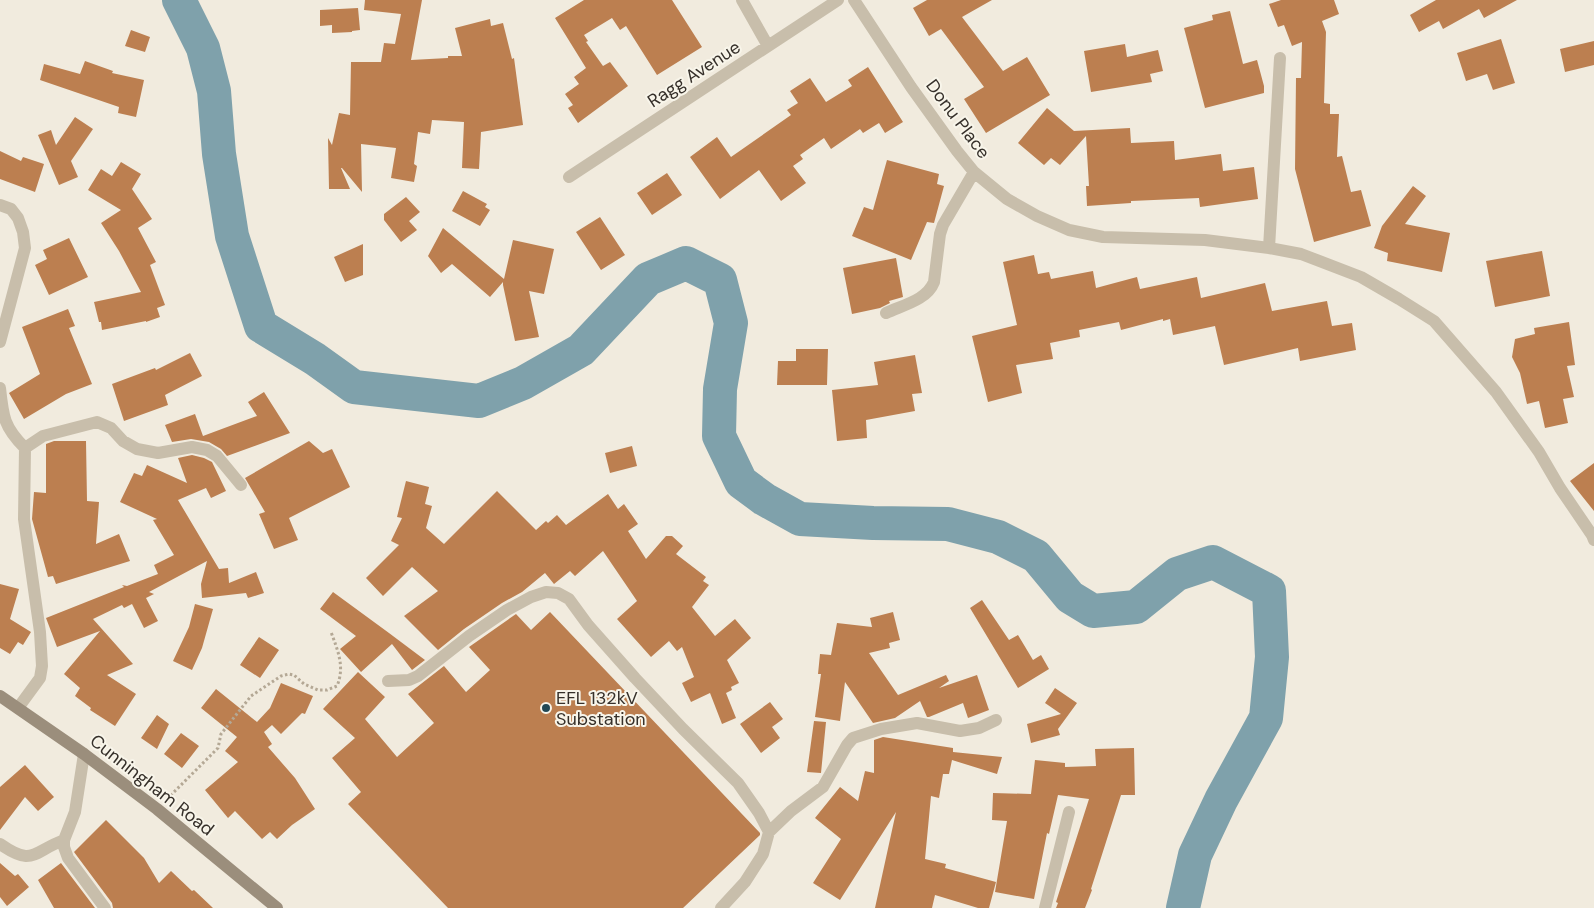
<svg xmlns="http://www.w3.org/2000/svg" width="1594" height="908" viewBox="0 0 1594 908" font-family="'DM Sans',sans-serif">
<rect width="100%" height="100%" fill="#f1ebde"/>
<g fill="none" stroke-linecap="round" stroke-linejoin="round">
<!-- river -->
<path stroke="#7fa1ab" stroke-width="34" d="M179,0L203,48L214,91L219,154L232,236L261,326L315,359L354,387L479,401L523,383L581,350L648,279L686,263L720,280L731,323L720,389L719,436L741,482L764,499L800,519L873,523L948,524L998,537L1036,556L1070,597L1093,611L1136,607L1177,574L1213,562L1269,591L1272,657L1266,718L1221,800L1195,855L1183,908"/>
</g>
<!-- building -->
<path fill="#bc7f50" d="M365,0H422L411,60L448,58V56H462L455,28L490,19L491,26L503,23L512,59L514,58L523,125L481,132L479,169L462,168L464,122L432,120L430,134L418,132L414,164L417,166L414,182L391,178L396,148L361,144L362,192L342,168H341L350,189H329L328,138L332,145L339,113L350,115L351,62H381L384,43L395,44L401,14L364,10Z
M584,0H672L702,47L657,75L626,26L620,30L612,18L584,35L588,41L586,42L603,66L610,62L628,86L578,123L568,108L573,105L565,94L579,84L574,77L586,68L555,18Z
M927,0H992L962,17L1003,71L1027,57L1050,95L986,133L964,99L984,87L941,29L929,36L913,8Z
M1281,0H1334L1339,14L1322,21L1326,32L1324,103L1330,104V114H1339L1337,157L1342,156L1351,192L1361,190L1371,226L1314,242L1295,169L1296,78H1301L1302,42L1292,46L1284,25L1278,27L1269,4Z
M1436,0H1517L1484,18L1479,9L1443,29L1439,21L1419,32L1410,15Z
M358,8L360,30L352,31V32L332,33V25L320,26V10Z
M1230,11L1243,64L1257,60L1264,86V93L1205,108L1184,28L1213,20L1212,15Z
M131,30L150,37L145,52L125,46Z
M1501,39L1515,83L1493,90L1487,74L1466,81L1457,53Z
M1594,41V65L1565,72L1560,49Z
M1125,44L1127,57L1158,50L1163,71L1150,74L1152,82L1091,92L1084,51Z
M85,61L113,71L112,73L144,80L136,117L118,113L119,107L40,80L44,64L80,74Z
M868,67L903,122L885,133L879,123L863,133L860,129L831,149L824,138L800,155L803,159L793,166L806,183L781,201L759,170L720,199L690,157L717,137L731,157L791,115L787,110L798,103L790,91L810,78L826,102L852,86L848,80Z
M1047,108L1074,131L1130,128L1131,143L1174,141L1175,160L1221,154L1223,171L1254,167L1258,199L1200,207L1199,198L1131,201V203L1087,206L1086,186H1089L1086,136L1060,165L1051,158L1044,165L1018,143Z
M75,117L93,129L71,161L78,177L59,185L38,135L51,130L56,145Z
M0,151L21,161L23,157L44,164L35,192L0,179Z
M887,160L939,174L937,184L944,186L934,223L927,222L911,260L852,236L864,207L873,210Z
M121,162L141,174L132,189L152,219L138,228L156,262L150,265L165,305L157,308L160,317L146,322V321L102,330L101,322H99L94,302L141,292L119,251L101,223L121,210L88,190L101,169L112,176Z
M667,173L682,195L652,215L637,193Z
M1413,186L1426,196L1405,224L1450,233L1442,272L1387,261L1388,253L1374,248L1382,226Z
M463,191L487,204L485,207L490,210L480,226L452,211Z
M406,197L420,212L409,221L417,230L401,242L384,220V214Z
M600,217L625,255L601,270L576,232Z
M443,228L504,279L513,240L554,249L544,294L529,291L539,337L515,341L503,285V282L490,297L452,264L441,273L428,256Z
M69,238L88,277L49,295L35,265L47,259L43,250Z
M363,244V275L345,282L334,257Z
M1542,251L1550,296L1495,307L1486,261Z
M1034,255L1038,274L1049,272L1051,279L1093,271L1096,288L1137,277L1140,289L1197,277L1201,298L1265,283L1272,311L1327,301L1332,326L1352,323L1356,350L1300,361L1298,348L1224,365L1215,326L1173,335L1170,319L1163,321V319L1121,330L1119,322L1079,330L1080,337L1050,343L1053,359L1016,365L1022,393L988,402L972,336L1017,325L1003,262Z
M896,258L903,297L889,301L890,303L880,308L852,314L843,268Z
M68,309L75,326L69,328L92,384L66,394L24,419L9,393L40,374L22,327Z
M1569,322L1575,365L1567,366L1574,397L1563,399L1568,423L1545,428L1539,401L1527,404L1520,373L1512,357L1515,339L1535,334L1534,328Z
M796,349H828L827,385H777L778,361H796Z
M190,353L202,376L165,395L168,405L124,421L112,384L155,368L156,370Z
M915,355L922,393L912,394L915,411L866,420L867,438L837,441L832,390L878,385L874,362Z
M264,392L290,433L227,456L221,449L209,442L191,439L172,442L165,425L195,414L203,436L257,416L248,402Z
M54,441H86L87,501L99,502L96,544L119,534L130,561L56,584L53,576L48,577L32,519L34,492L46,493V444Z
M309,441L323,453L332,449L350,487L289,518L298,540L274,549L259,514L265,512L245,478Z
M632,446L637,466L610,473L605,453Z
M192,455L204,458L212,462L226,491L211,498L206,488L178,500L219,569L228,568L229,583L256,572L264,593L248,598L246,593L202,598L201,584L207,561L149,592L154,594L146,598L158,621L144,628L132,604L124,608L122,605L93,619L133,664L107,675L136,694L115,726L90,710L91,708L75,696L80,688L64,674L100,631L57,647L46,618L124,587L122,585L127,586L158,574L154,565L174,555L153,520L157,519L120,502L134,473L142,476L147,465L187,483L178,458Z
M1594,463V511L1570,481Z
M406,481L429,487L425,504L432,506L426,528L444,544L497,491L536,530L546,521L548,523L557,515L566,525L608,494L618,509L624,504L638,524L628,531L646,559L666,536H672L683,546L676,554L706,577L703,581L709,585L692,607L715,636L735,619L751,638L727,660L739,683L731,687L732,690L726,693L736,718L722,724L710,693L691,702L682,683L694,677L682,647L677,651L669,641L651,657L617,619L637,601L603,551L575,576L570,571L554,584L545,573L522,592L502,603L464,629L438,650L404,616L438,591L412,567L383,596L366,578L399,545L391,541L402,518L397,517Z
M0,584L19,589L10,619L31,632L23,645L18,642L10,654L0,648Z
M333,592L389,633L425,660L412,670L392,644L361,672L340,649L356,636L320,609Z
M982,600L1009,640L1018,635L1033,660L1041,655L1049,669L1018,688L970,608Z
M195,604L213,609L202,648L192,670L173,661L189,627Z
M550,612L760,833V835L683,908H448L348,804L361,792L332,758L355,738L323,709L358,672L385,697L365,719L397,757L434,723L408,694L444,666L466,692L490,670L469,647L516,614L531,630Z
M893,612L900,640L889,643L890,648L869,653L898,695L946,675L949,681L939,688L977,675L989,710L968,718L963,703L929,717H927L920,701L895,718L873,723L845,682L840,721L815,717L821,674H818L820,654L831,655L837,623L872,627L870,618Z
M259,637L279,650L260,678L240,665Z
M281,683L313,696L305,714L302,713L281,734L272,725L264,732L272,744L268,747L295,778L315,809L292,825L277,839L270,832L262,839L235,811L228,818L205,790L238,762L225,751L237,737L201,708L216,689L257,722L270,708Z
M1055,688L1077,703L1058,729L1060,735L1031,743L1027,724L1061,714L1045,703Z
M770,702L783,719L772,727L780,738L761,753L740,724Z
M157,715L169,724L157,749L141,738Z
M814,721L826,722L821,773L807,772Z
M181,733L199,746L182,768L164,754Z
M883,737L953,748V752L1002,757L997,774L952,760L949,774H943L939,798L931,796L925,859L946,864L945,868L996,882L989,908H978L935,895L932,908H875L896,812L840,900L813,883L841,839L815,818L840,787L858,801L865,771L874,773V740Z
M1134,748L1135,795H1121L1091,889L1092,890L1085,908H1056L1058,903L1056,902L1089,799L1058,795L1049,834L1047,833L1034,899L995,892L1007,821L992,820L993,793L1031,794L1035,760L1065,763V767L1096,766L1095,749Z
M25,765L54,797L38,811L25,797L0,830V787Z
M106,820L144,858L159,883L171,871L192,891L194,890L213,908H113L112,903L74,852Z
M0,863L15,876L18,874L29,887L7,906L0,897Z
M61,863L95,908H54L38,880Z"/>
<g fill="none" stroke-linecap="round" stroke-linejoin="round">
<!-- path -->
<path stroke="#b4a895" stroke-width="3" stroke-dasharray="2.5 2.5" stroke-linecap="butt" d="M167,799L218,748L221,734L251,696L281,676L289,674L294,675L304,684L318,690H327L337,686C345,667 338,651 331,632"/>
<!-- minor -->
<path stroke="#c8beab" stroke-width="12" d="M742,0L768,46
M854,0L911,87L957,151L974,172L1007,199L1037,216L1069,230L1103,237L1205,240L1269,248L1301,254L1361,277L1399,299L1434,321L1496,392L1539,452L1560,488L1592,535L1594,540
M569,177L838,0
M0,205L11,209L18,218L23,232L25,248L0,342
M1269,248L1280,58
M886,313C903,305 927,300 934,282L940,234L943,225L974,172
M0,388C3,417 4,427 25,448L24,519L40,632L42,666L40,678L18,708
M25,448L43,436L97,422L111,428L123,441L137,449L158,453L192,447L207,450L217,456L241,485
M388,681L409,680L418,676L469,636L507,610L531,597L546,592L558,593L569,599L588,625L635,678L683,729L738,783L759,813L769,832L763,854L745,882L721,908
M84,754L75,812L64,840V847L68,858L105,908
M769,832L791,811L823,787L847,745L853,738L881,729L917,723L960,731L979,728L996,720
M0,844C33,867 32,852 64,840
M1045,908L1069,812"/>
<!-- secondary -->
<path stroke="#9b8e7c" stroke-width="12" d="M0,696L84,754L157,809L277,908"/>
</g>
<!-- markers -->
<circle fill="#224855" stroke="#f8f5ea" stroke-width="2" cx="546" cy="708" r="5"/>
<g text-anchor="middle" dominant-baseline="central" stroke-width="4" stroke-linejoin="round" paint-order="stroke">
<!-- street labels -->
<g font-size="18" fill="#36302a" stroke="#f8f5ea">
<text transform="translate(694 74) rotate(-33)">Ragg Avenue</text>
<text transform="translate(958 119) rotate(53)">Donu Place</text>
<text transform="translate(152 785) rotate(38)">Cunningham Road</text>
</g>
<!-- poi labels -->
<g font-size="18" fill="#36302a" stroke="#f8f5ea" text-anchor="start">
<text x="556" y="698">EFL 132kV<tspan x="556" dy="21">Substation</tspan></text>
</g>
</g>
</svg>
